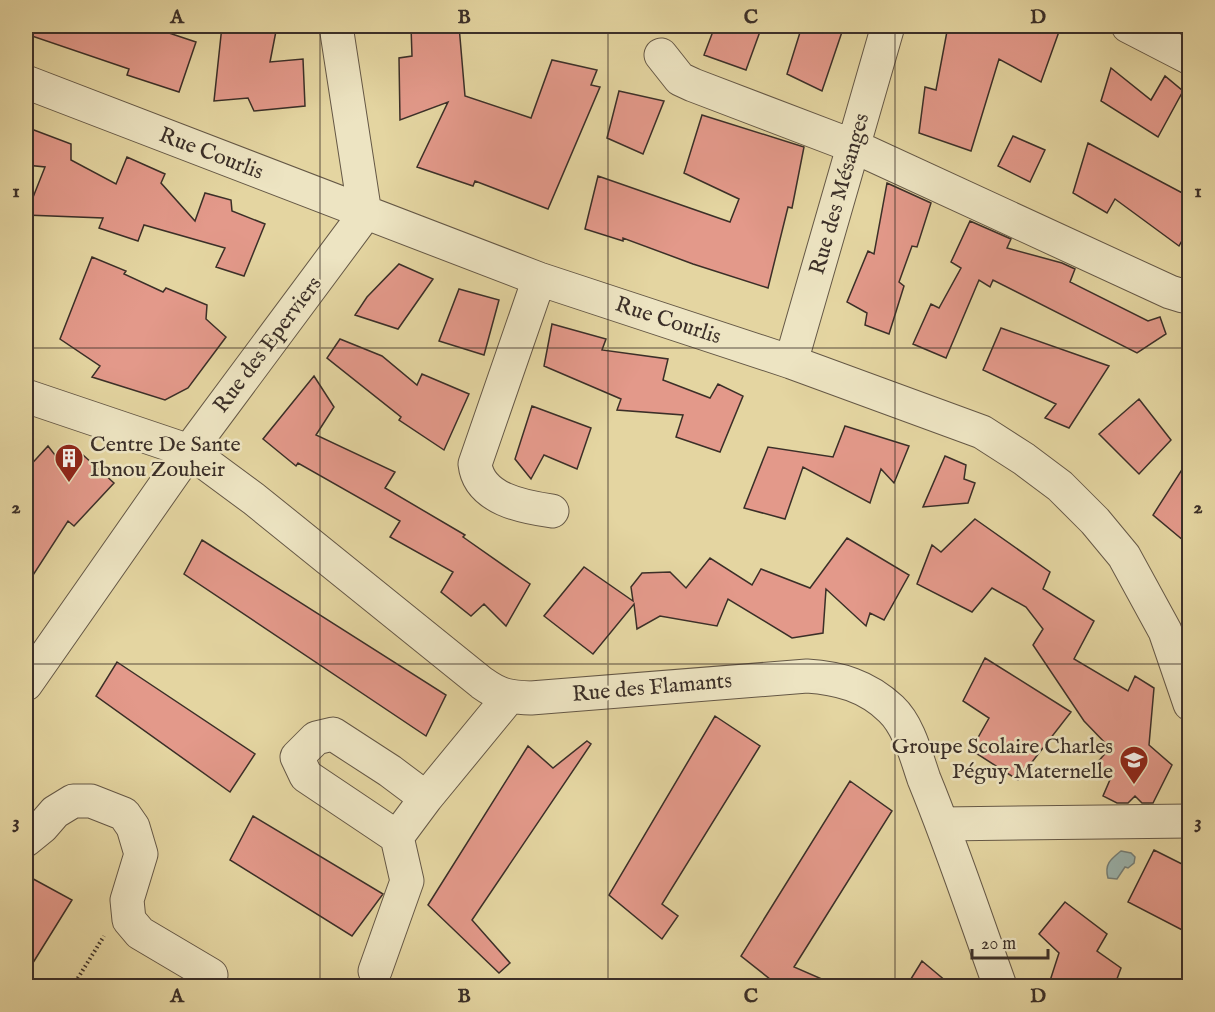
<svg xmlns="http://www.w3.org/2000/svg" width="1215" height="1012" viewBox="0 0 1215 1012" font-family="'IM FELL English',serif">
<rect width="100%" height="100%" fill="#e4d5a1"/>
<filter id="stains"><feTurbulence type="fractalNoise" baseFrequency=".00333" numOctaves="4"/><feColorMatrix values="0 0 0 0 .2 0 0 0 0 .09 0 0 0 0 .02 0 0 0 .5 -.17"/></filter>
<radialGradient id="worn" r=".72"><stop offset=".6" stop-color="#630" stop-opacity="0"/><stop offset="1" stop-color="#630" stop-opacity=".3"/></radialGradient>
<!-- water -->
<path fill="#9bb6b1" stroke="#75807a" stroke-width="1.5" d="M1121,851L1131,853L1135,857L1134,863L1128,868L1125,867L1117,879L1108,878C1104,864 1111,859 1121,851Z"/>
<!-- building -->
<path fill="#e3998a" stroke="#3b2f28" stroke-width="1.5" d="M26,26H148L196,42L179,92L127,75L129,69L26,34Z
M222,26H277L270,62L303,59L305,106L254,111L248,98L214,101Z
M411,26H459L465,96L531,118L552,60L597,70L591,85L600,87L548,209L475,181L473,186L417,167L448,102L400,120L399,58L412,56Z
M715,26H762L746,70L704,55Z
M802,26H844L822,91L787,74Z
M948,26H1061L1041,82L999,59L971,151L919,133L925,87L936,90Z
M1111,68L1151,100L1165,76L1183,91L1158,137L1101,101Z
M619,91L664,101L643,154L607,138Z
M702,115L804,147L792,208L788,207L768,288L693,264L623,238V241L585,229L598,176L730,222L739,199L684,173Z
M26,127L71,144V160L116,184L127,157L165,174L161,183L195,221L205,193L231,200L232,211L265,224L244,276L216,267L225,248L144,225L138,241L99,228L103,218L26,215L45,167L26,165Z
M1013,136L1045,150L1030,182L998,166Z
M1088,143L1190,197V226L1179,246L1115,199L1107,213L1073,193Z
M887,183L931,203L917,247L912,246L899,282L904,286L889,334L865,325L867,313L847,302L868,251L874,254Z
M970,221L1011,239L1007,248L1062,263L1075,269L1070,282L1148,321L1160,317L1166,334L1137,353L993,280L990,287L979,280L946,358L913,344L931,304L939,308L961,268L951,262Z
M92,257L126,271L124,274L163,292L166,288L207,305L206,319L226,337L188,388L165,400L92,377L100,366L60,339Z
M399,264L433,279L398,329L355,315L367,297Z
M459,289L499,300L484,355L439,341Z
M552,324L606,339L602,350L668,359L663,380L710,398L718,384L743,396L720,452L676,437L683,415L617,410L621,399L544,366Z
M1001,328L1109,366L1069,428L1045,418L1056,404L983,370Z
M340,339L382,356L417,385L422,374L469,394L444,450L399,420L401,417L327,358Z
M314,376L334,407L316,435L395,472L385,488L465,535L463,537L530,584L506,626L484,604L471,616L441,592L453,572L390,537L400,521L298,463L296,466L263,439Z
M1139,399L1171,440L1139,474L1099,434Z
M532,406L591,428L577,469L544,455L531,479L515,459Z
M845,426L909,446L894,483L881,469L870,503L803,467L785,519L744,508L768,447L833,457Z
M48,446L58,459L73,446L114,483L74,526L68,521L26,586V470Z
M945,456L966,465L964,479L975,483L968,503L923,507Z
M1190,457V546L1153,515Z
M975,519L1050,572L1043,589L1094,621L1074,659L1128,691L1135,676L1154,688L1149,745L1172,765L1153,803H1142L1135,796L1128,803H1117L1103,796L1112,775L1096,764L1110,748L1084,721L1033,645L1043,629L1026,607L992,588L972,612L917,584L932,545L941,552Z
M847,538L909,575L884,620L870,613L866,626L826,589L823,633L792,638L728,599L717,626L660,616L637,629L634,604L593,654L544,616L584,567L633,601L631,587L642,573L670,572L686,588L710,558L752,585L761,569L810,588Z
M202,540L446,695L426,736L184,574Z
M985,658L1071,712L1018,780L971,750L989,718L963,701Z
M117,662L255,754L230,792L96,696Z
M715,716L760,746L662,904L678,916L662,939L609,895Z
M587,741L591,744L472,920L510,963L499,973L428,905L528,746L553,768Z
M850,781L892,811L794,967L840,987H780L741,956Z
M253,816L383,894L352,936L230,860Z
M1154,850L1190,868V934L1128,902Z
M26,875L72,900L26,974Z
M1065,902L1107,934L1097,951L1121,968L1114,987H1048L1059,953L1039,934Z
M922,961L953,987H906Z"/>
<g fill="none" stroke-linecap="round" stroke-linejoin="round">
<!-- minor casing -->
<g stroke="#655846" stroke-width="35">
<path id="minor" d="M1128,26L1190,58
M661,55L680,79L693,85L853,146L1170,292L1183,296L1190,294
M26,82L539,279L791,362L982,432L1024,459L1060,486L1095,521L1124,556L1165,631L1190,704
M539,279L475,464C479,499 523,507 552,511
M791,362L888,26
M26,396L189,451L254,499L482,683C500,696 509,697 531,698L807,676C839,678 867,686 891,709C909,726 916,756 924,779C952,847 975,917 1000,986
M26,684L189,451L365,214L336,26
M426,798L390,771L333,734L316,738L297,757L306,776L397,837L426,798L509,697
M942,824L1190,821
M26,840L42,827L55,812L73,801H91L124,814L133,827L141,854L127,900L129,920L140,933L211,975
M375,971L407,881L397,837"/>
</g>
<!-- path -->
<path stroke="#3b2f28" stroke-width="4" stroke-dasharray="1.5 3" stroke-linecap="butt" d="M73,986L104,936"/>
<!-- minor -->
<use href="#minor" stroke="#ede4c2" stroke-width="33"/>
</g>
<!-- grid -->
<path fill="none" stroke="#3b2f28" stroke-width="1.5" stroke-opacity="0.55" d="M320,26V986M608,26V986M895,26V986M26,348H1190M26,664H1190"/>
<!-- icons -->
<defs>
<g id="building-pin" transform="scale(1.5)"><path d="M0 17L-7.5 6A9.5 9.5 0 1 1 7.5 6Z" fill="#8f2418" stroke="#ede4c2"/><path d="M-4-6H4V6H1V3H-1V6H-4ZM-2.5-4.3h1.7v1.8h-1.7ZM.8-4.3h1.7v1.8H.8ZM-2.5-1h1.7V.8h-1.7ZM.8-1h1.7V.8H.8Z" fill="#fff"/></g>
<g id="school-pin" transform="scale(1.5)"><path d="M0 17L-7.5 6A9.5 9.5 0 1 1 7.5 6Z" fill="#8f2418" stroke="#ede4c2"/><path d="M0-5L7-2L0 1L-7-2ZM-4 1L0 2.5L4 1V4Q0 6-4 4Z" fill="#fff"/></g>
</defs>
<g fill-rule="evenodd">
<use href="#building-pin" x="69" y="458"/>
<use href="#school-pin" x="1134" y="760"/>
</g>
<g text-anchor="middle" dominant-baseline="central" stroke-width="5" stroke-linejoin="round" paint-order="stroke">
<!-- street labels -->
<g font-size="22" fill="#3b2f28" stroke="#ede4c2">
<text transform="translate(211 154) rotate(21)">Rue Courlis</text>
<text transform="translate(840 194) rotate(-74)">Rue des Mésanges</text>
<text transform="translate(668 321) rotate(18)">Rue Courlis</text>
<text transform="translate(268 345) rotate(-53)">Rue des Eperviers</text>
<text transform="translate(652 688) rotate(-5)">Rue des Flamants</text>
</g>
<!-- poi labels -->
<g font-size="22" fill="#3b2f28" stroke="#ede4c2" text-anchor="start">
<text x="90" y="445">Centre De Sante<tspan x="90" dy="25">Ibnou Zouheir</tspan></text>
<text x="1113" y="747" text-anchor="end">Groupe Scolaire Charles<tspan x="1113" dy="25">Péguy Maternelle</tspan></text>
</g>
</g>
<!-- margin -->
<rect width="1215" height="1012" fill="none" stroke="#e4d5a1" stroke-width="66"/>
<!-- scale -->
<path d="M972 949v9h76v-9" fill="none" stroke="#3b2f28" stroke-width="3"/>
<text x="981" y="949" font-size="18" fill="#3b2f28" stroke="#ede4c2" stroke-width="4.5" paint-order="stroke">20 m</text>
<rect x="33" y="33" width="1149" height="946" fill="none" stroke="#3b2f28" stroke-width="2"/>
<g font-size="20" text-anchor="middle" font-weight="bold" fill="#3b2f28">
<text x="177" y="23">A</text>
<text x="464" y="23">B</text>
<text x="751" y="23">C</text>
<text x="1038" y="23">D</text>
<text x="16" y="197">1</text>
<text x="1198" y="197">1</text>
<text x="16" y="513">2</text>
<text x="1198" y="513">2</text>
<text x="16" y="828">3</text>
<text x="1198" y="828">3</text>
<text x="177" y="1002">A</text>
<text x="464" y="1002">B</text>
<text x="751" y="1002">C</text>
<text x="1038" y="1002">D</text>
</g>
<rect width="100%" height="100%" filter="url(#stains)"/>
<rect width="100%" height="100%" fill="url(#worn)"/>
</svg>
